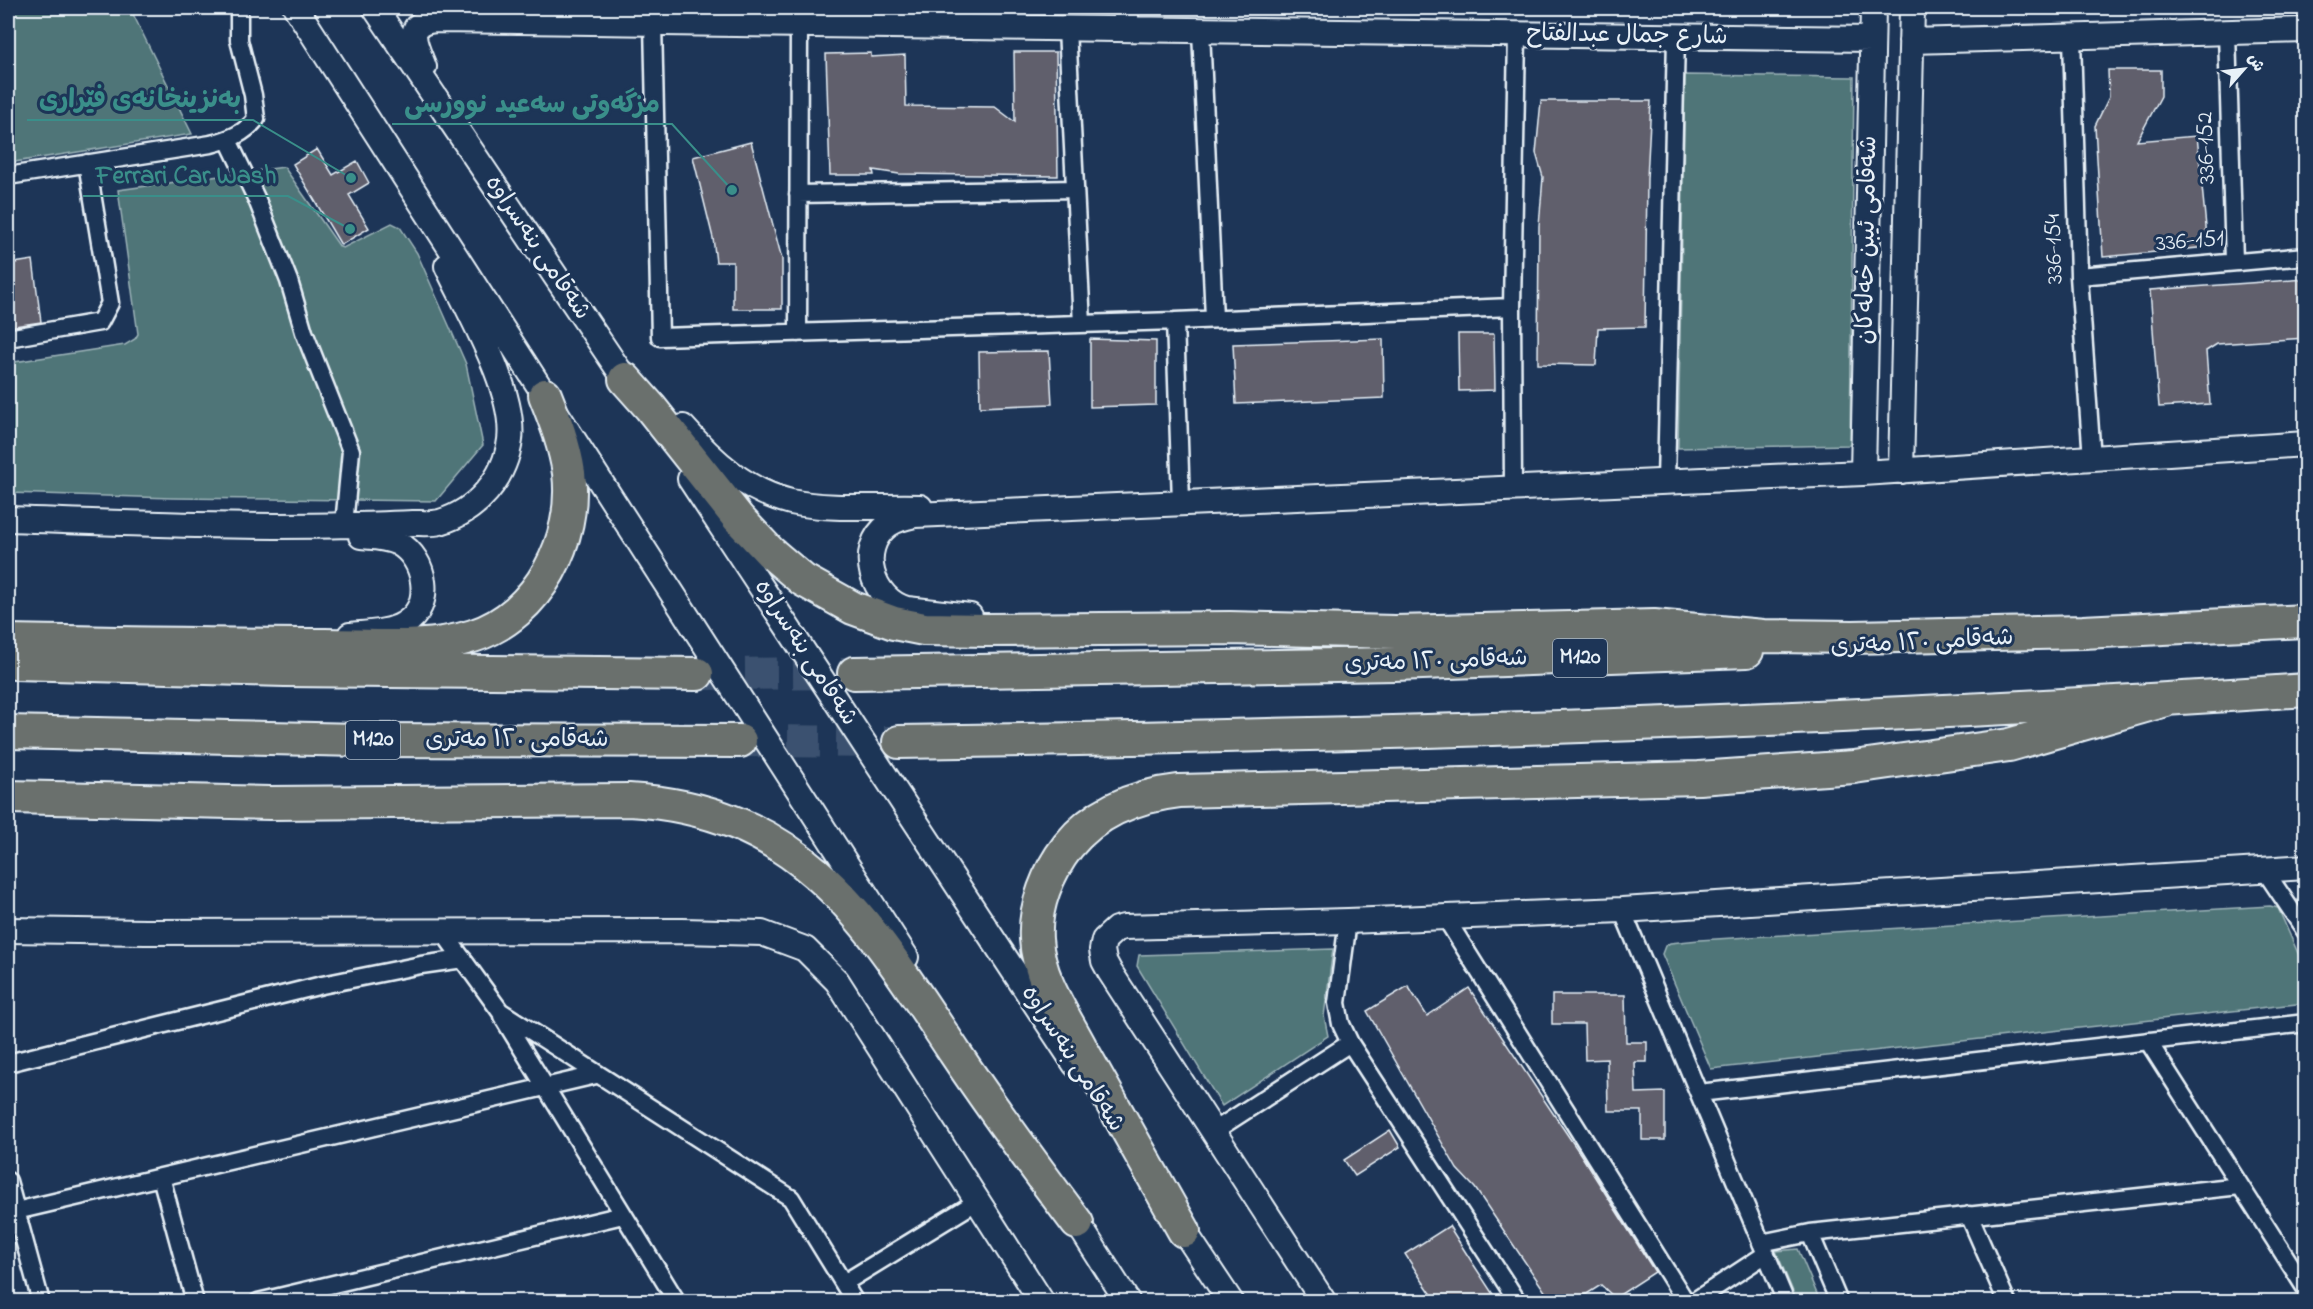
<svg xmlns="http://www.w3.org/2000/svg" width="2313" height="1309" viewBox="0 0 2313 1309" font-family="'Indie Flower','Playpen Sans Arabic',sans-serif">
<rect width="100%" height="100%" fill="#1d3557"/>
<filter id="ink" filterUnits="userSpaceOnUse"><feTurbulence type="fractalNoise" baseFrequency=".0167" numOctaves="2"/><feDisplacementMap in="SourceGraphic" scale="12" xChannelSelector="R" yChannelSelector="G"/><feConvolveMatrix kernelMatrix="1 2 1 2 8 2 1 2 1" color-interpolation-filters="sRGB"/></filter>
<g filter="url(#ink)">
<!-- green -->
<path fill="#507578" stroke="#9cb3b8" stroke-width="1.5" d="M8,8H130L192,134L8,163Z
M1685,75L1854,77L1850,445L1678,448Z
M284,167L340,247L343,248L392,223L400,227L417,253L466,364L483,445L436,501L172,498L8,493V363L125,345L135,339L138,334L118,190Z
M2270,906L2278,908L2305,969V1003L1711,1069L1662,954L1665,946L1670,943L1699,940Z
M1333,949L1324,1016L1328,1036L1222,1106L1137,966L1139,955Z
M1798,1249L1820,1301H1797L1776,1251Z"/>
<!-- building -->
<path fill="#615e6c" stroke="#e8f1f8" stroke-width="1.5" d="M1014,52H1056L1058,176L899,174L873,170L874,175H830L826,54L871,53V57L905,55L906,106L995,107L1015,122Z
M2108,70H2161V96L2137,141L2197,136L2208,247L2103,257L2095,126L2109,97Z
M1541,101H1651L1647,179L1645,327L1598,328L1596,365L1538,364L1539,226L1543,177L1536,153Z
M751,142L782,259V309H733V262H716L713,238L693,157Z
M317,149L333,175L357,161L369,183L349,195L369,228L341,245L293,164Z
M33,260L41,322L8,327V264Z
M2306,279V338L2217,344L2206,351L2210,404L2159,407L2150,290Z
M1458,334H1494L1495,390L1459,391Z
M1090,339L1156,341V405L1090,407Z
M1383,339L1384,398L1236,404L1233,344Z
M1049,351L1052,404L980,407L979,352Z
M1408,986L1427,1016L1469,988L1581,1155L1655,1272L1615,1298L1601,1285L1574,1302H1552L1475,1188L1457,1169L1367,1011Z
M1552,995H1625L1626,1042H1647V1062H1635L1636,1093L1665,1092V1140H1642V1111H1608L1607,1059L1585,1060L1584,1024H1552Z
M1390,1130L1400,1147L1355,1176L1344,1160Z
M1449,1226L1468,1256L1498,1302H1437L1421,1279L1405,1254Z"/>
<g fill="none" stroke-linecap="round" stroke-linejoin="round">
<!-- highway-tunnel -->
<path stroke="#3b516f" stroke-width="32" stroke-dasharray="32 16" stroke-linecap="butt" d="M697,674L854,673
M740,741L899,742"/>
<!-- street casing -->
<g stroke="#e8f1f8" stroke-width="21">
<path id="street" d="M653,23L660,337L1175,321L1512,307
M1067,29L1082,324
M1201,31L1214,318
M2227,33L2234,261
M2072,38L2079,276L2092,459
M228,140L257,200L289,281L304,332L351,451L344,525
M8,176L211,144C230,139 244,134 256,119L253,95L239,40V8
M798,194L1075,189
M2079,276L2306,256
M1175,321L1181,502
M798,333L799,25
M8,338L100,322L110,303L87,163
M1666,482L1676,37
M1513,489L1512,307L1517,35
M2265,871L2306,932
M1622,910L1786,1302
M1445,917L1686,1302
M1348,921L1337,1003L1341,1024L1350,1043L1518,1302
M443,932L500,1011L791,1198L855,1302
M502,1016L677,1302
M2148,1041L2306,1289
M8,1063L322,985L421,965L463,959
M1699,1093L2306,1023
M1214,1131L1350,1043
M161,1177L195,1302
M8,1181L41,1302
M16,1211L596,1075
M1969,1215L2007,1302
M1810,1233L1839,1302
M1761,1243L1810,1233L2240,1186
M844,1283L976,1202
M258,1302L623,1215
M1693,1302L1766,1254"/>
</g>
<!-- secondary casing -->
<g stroke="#e8f1f8" stroke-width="28">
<path id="secondary" d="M296,8L906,957
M375,8L635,394
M1126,8V29
M1911,41L2306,30
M424,67C415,44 402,22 438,20L1872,39
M683,427C713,461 746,491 791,502C827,510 882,506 920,507
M1901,471L1912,8
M1863,473L1873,8
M690,479L1075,1064
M8,519C121,523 235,528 349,525C370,525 392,524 413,523C421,523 432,524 440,522C477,511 505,478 510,440C516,391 468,311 447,266
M970,616L907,609C872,600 856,549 888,525C896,519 905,517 915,515L1863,473L2306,444
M350,635C367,633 390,633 404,624C435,606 426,558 398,543C387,537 373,537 361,536
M8,930L146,932L682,931L762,933L805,949L837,981L1042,1302
M1068,1208L1128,1302
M1174,1216L1231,1302
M1324,1302L1110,972L1104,961L1102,950L1104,940L1116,929L1124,927L1348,921L1622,910L2306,867"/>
</g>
<!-- highway casing -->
<g stroke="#e8f1f8" stroke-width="36">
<path id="highway" d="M625,379L650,407L738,518L770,552L803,580L853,608L894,623L924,629L986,630L1230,628L1395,632L1654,626L1763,636L1853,637L2083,632L2306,621
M8,641C113,643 219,645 325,645C373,645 427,651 473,636C539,615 577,539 569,473C565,446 555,420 545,395
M14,663L285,670L697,674
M854,673L1395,664L1747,651
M8,732L359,740L740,741
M899,742C1368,735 1837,722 2306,690
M8,797L270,803L629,800C804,810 868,922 955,1053C994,1111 1035,1167 1077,1223
M1184,1231C1150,1170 1115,1109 1081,1048C1063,1014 1038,978 1036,939C1034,906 1048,872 1068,846C1096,811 1135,796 1179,791L1699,778L1854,767L2009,745L2166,700"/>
</g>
<!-- street -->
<use href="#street" stroke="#1d3557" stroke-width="16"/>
<!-- secondary -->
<use href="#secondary" stroke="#1d3557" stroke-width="24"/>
<!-- highway -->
<use href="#highway" stroke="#6b706d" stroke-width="32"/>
</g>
</g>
<g text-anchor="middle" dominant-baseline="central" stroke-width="6" stroke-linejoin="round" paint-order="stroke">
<!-- shield labels -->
<g fill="#1d3557" stroke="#abb9c8" stroke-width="1.5">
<rect x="1553" y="639" width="54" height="38" rx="4.5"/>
<rect x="346" y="721" width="54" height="38" rx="4.5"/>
</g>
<g font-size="22" font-weight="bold" fill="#e8f1f8">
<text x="1580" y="658">M120</text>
<text x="373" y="740">M120</text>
</g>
<!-- street labels -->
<g font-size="24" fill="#e8f1f8" stroke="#1d3557">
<text transform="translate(1627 36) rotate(1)">شارع جمال عبدالفتاح</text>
<text transform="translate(2207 148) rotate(-92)">336-152</text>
<text transform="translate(1868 240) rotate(-89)">شەقامی ئیبن خەلەکان</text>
<text transform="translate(2190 242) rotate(-5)">336-151</text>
<text transform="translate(537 248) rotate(56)">شەقامی بنەسراوە</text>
<text transform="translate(2055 249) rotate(-92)">336-154</text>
<text transform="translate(1922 643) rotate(-3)">شەقامی ١٢٠ مەتری</text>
<text transform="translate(805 653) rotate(57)">شەقامی بنەسراوە</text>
<text transform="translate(1436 662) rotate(-2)">شەقامی ١٢٠ مەتری</text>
<text x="517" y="740">شەقامی ١٢٠ مەتری</text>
<text transform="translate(1072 1059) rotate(57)">شەقامی بنەسراوە</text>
</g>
</g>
<!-- callouts -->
<path fill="none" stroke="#3a8f8a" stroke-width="2" d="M351 178L253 120H27M732 190L672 124H392M350 229L288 196H83"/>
<g fill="#3a8f8a" stroke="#1d3557" stroke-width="2">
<circle cx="351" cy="178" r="6"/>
<circle cx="732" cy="190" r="6"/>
<circle cx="350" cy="229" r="6"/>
</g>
<g font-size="26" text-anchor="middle" font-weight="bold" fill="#3a8f8a" stroke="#1d3557" stroke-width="6" stroke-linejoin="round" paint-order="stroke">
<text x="140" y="107">بەنزینخانەی فێراری</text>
<text x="532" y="112">مزگەوتی سەعید نوورسی</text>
<text x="186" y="183">Ferrari Car Wash</text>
</g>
<!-- margin -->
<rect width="2313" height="1309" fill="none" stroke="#1d3557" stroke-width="30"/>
<rect x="15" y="15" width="2283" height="1279" fill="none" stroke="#e8f1f8" stroke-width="2" filter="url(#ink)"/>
<!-- north arrow -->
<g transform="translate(2244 69) rotate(62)" stroke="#1d3557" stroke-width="4.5" paint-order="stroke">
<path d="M0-4.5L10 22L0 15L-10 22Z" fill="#e8f1f8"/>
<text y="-9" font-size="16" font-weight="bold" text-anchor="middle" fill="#e8f1f8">ش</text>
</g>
</svg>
